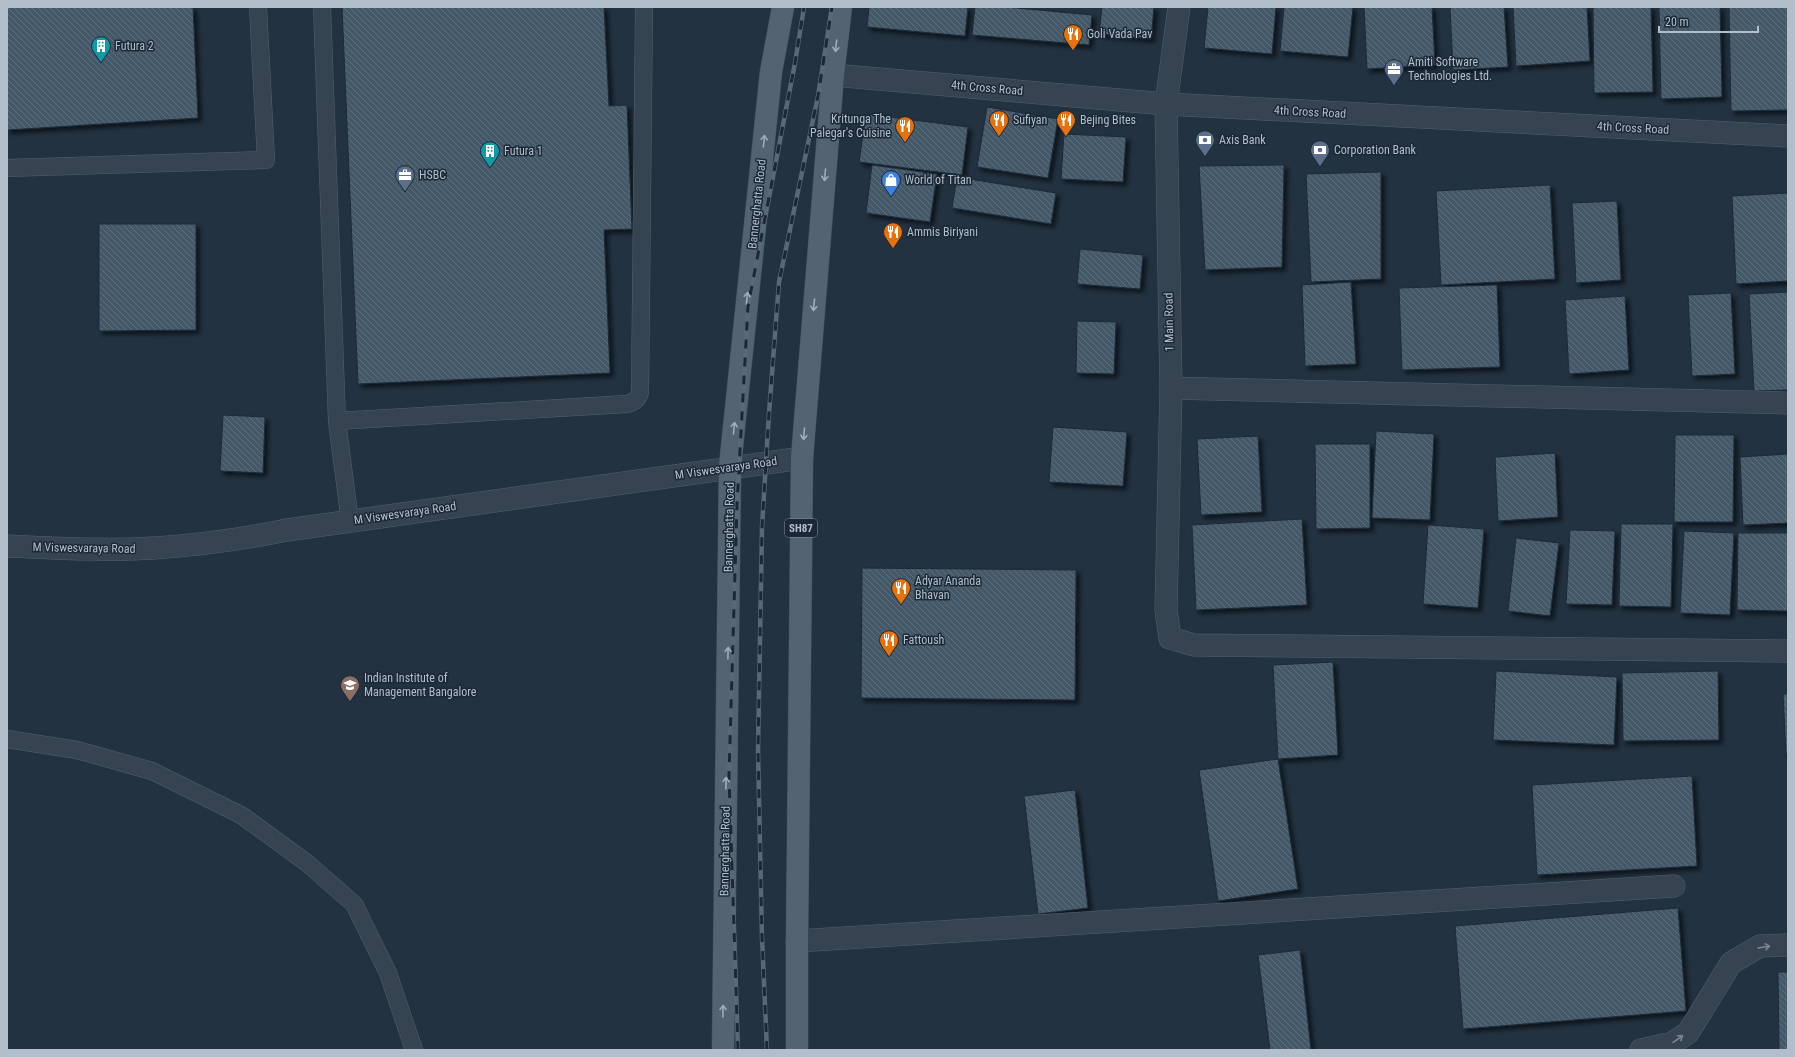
<svg xmlns="http://www.w3.org/2000/svg" width="1795" height="1057" viewBox="0 0 1795 1057" font-family="'Roboto Condensed',sans-serif">
<defs>
<pattern id="building-back-hatch" width="6" height="6" patternUnits="userSpaceOnUse"><rect width="6" height="6" fill="#455868"/><path d="M-1 5l2 2M0 0l6 6M5-1l2 2" fill="none" stroke="#5d6e7c"/></pattern>
<filter id="shadow"><feDropShadow dx="3.5" dy="3.5" stdDeviation="2" flood-color="#0009"/></filter>
</defs>
<rect width="100%" height="100%" fill="#223241"/>
<!-- building -->
<path fill="url(#building-back-hatch)" stroke="#1d2b38" filter="url(#shadow)" d="M7,7H193L198,118L7,130Z
M342,7H604L609,106L627,105L632,229L604,230L610,373L358,384Z
M869,7H968L965,36L867,27Z
M975,7H1006L1092,15L1089,45L972,35Z
M1102,7H1154L1151,39L1099,34Z
M1208,7H1276L1272,54L1204,48Z
M1284,7H1353L1348,57L1280,51Z
M1364,7H1432L1435,65L1367,69Z
M1450,7H1504L1508,67L1453,70Z
M1513,7H1587L1590,61L1516,66Z
M1593,7H1651L1653,92L1594,93Z
M1659,7H1720L1722,97L1661,99Z
M1729,7H1788V110L1731,111Z
M987,107L1058,119L1048,178L977,167Z
M866,114L968,127L962,175L859,162Z
M1064,134L1126,137L1123,182L1061,179Z
M872,165L937,174L930,222L866,213Z
M1284,165L1282,267L1205,270L1199,166Z
M1381,172V279L1311,282L1306,174Z
M957,177L1056,193L1051,224L952,208Z
M1550,185L1555,279L1441,285L1436,191Z
M1788,193V281L1736,284L1732,196Z
M1617,201L1621,280L1576,283L1572,203Z
M99,224H196V330L99,331Z
M1080,249L1143,255L1140,289L1077,284Z
M1351,282L1356,364L1305,366L1302,285Z
M1497,285L1500,367L1402,370L1399,288Z
M1788,292V390L1754,391L1749,294Z
M1731,293L1735,374L1692,376L1688,295Z
M1625,296L1629,370L1569,374L1565,300Z
M1077,321L1116,322L1114,374L1076,373Z
M223,415L265,417L263,473L220,471Z
M1053,427L1127,432L1123,486L1049,482Z
M1376,431L1434,434L1430,520L1372,518Z
M1675,435H1734L1733,522H1674Z
M1258,436L1262,512L1201,515L1197,439Z
M1315,444H1370V528L1316,529Z
M1555,453L1558,517L1498,521L1495,457Z
M1788,454V523L1743,525L1740,457Z
M1302,519L1307,605L1196,610L1192,525Z
M1621,524H1673L1671,607L1619,606Z
M1428,525L1484,529L1478,608L1423,604Z
M1570,530L1615,531L1612,605L1566,604Z
M1684,531L1734,533L1730,615L1680,613Z
M1738,533H1788V611L1737,610Z
M1516,538L1559,543L1550,616L1508,611Z
M862,568L1076,570L1075,700L861,698Z
M1333,662L1338,755L1278,759L1273,665Z
M1496,671L1617,677L1614,745L1493,740Z
M1718,671L1719,740L1623,741L1622,673Z
M1783,694H1788V754H1786Z
M1278,759L1298,889L1218,901L1199,770Z
M1692,776L1697,866L1537,875L1532,785Z
M1075,790L1088,908L1038,914L1024,796Z
M1678,908L1686,1011L1463,1029L1455,926Z
M1300,950L1311,1050H1270L1258,955Z
M1778,972H1788V1050H1779Z"/>
<g fill="none" stroke-linecap="round" stroke-linejoin="round">
<!-- service casing -->
<g stroke="#54616e" stroke-width="18">
<path id="service" d="M322,7L337,421L627,404C634,402 638,400 640,392L644,7
M7,168L266,160L258,7
M337,421L350,522
M7,739L77,750L152,771L241,815L307,863L354,904L388,973L414,1050"/>
</g>
<!-- minor casing -->
<g stroke="#54616e" stroke-width="23">
<path id="minor" d="M1179,7L1166,104L1171,388L1166,610L1170,638L1194,645L1788,651
M833,75L1166,104L1788,136
M1171,388L1788,403
M797,941L1674,886
M1641,1050L1672,1043L1688,1033L1731,963L1760,946L1788,945"/>
</g>
<!-- tertiary casing -->
<g stroke="#54616e" stroke-width="23">
<path id="tertiary" d="M7,546C56,548 105,551 154,548C199,545 243,539 287,530L802,458"/>
</g>
<!-- primary casing -->
<g stroke="#404d5a" stroke-width="23">
<path id="primary" d="M723,1050L730,466L771,72L783,7
M797,1050V941L802,458L833,75L841,7"/>
</g>
<!-- service -->
<use href="#service" stroke="#364451" stroke-width="17"/>
<!-- minor -->
<use href="#minor" stroke="#364451" stroke-width="22"/>
<!-- tertiary -->
<use href="#tertiary" stroke="#364451" stroke-width="22"/>
<!-- primary -->
<use href="#primary" stroke="#546371" stroke-width="22"/>
<!-- rail casing -->
<g stroke="#586878" stroke-width="4.5">
<path id="rail" d="M738,1050L729,775L737,505L748,306L795,63L804,7
M767,1050L762,938L758,751L762,527L769,413L779,282L818,96L832,7"/>
</g>
<!-- rail -->
<use href="#rail" stroke="#1b2936" stroke-width="3" stroke-dasharray="9" stroke-linecap="butt"/>
</g>
<!-- one-way arrows -->
<defs><path id="oneway-shaft" d="M-6 0H5M1.5-3L5.5 0L1.5 3" fill="none" stroke-width="1.6" stroke-linecap="round" stroke-linejoin="round"/></defs>
<g stroke="#a0acb9">
<use href="#oneway-shaft" transform="translate(836 46) rotate(97)"/>
<use href="#oneway-shaft" transform="translate(764 141) rotate(-84)"/>
<use href="#oneway-shaft" transform="translate(825 175) rotate(95)"/>
<use href="#oneway-shaft" transform="translate(747 298) rotate(-84)"/>
<use href="#oneway-shaft" transform="translate(814 305) rotate(95)"/>
<use href="#oneway-shaft" transform="translate(734 428) rotate(-84)"/>
<use href="#oneway-shaft" transform="translate(804 434) rotate(95)"/>
<use href="#oneway-shaft" transform="translate(728 653) rotate(-89)"/>
<use href="#oneway-shaft" transform="translate(726 783) rotate(-89)"/>
<use href="#oneway-shaft" transform="translate(723 1011) rotate(-89)"/>
</g>
<g stroke="#7b8794">
<use href="#oneway-shaft" transform="translate(1764 947) rotate(-9)"/>
<use href="#oneway-shaft" transform="translate(1678 1039) rotate(-35)"/>
</g>
<!-- icons -->
<defs>
<g id="restaurant-pin" transform="scale(1)"><path d="M0 17L-7.5 6A9.5 9.5 0 1 1 7.5 6Z" fill="#e8710a" stroke="#1b2936"/><path d="M-5-6h1v4h1v-4h1v4h1v-4h1v5L-1.5 .5V6h-2V.5L-5-1ZM5-6V6H3V1.5H1.5Q1.5-4 5-6Z" fill="#fff"/></g>
<g id="building-pin" transform="scale(1)"><path d="M0 17L-7.5 6A9.5 9.5 0 1 1 7.5 6Z" fill="#0f9aa8" stroke="#1b2936"/><path d="M-4-6H4V6H1V3H-1V6H-4ZM-2.5-4.3h1.7v1.8h-1.7ZM.8-4.3h1.7v1.8H.8ZM-2.5-1h1.7V.8h-1.7ZM.8-1h1.7V.8H.8Z" fill="#fff"/></g>
<g id="office-pin" transform="scale(1)"><path d="M0 17L-7.5 6A9.5 9.5 0 1 1 7.5 6Z" fill="#5c6f8a" stroke="#1b2936"/><path d="M-6-3h4V-5.5h4V-3h4V5H-6ZM-1-4.5V-3h2v-1.5ZM-6 0V1H6V0Z" fill="#fff"/></g>
<g id="bank-pin" transform="scale(1)"><path d="M0 17L-7.5 6A9.5 9.5 0 1 1 7.5 6Z" fill="#5c6f8a" stroke="#1b2936"/><path d="M-6-4H6V4H-6ZM0-2.3a2.3 2.3 0 1 0 0 4.6a2.3 2.3 0 1 0 0-4.6Z" fill="#fff"/></g>
<g id="shop-pin" transform="scale(1)"><path d="M0 17L-7.5 6A9.5 9.5 0 1 1 7.5 6Z" fill="#3f7fe0" stroke="#1b2936"/><path d="M-5-2.5h2.3a2.7 3.5 0 0 1 5.4 0H5L5.5 6h-11ZM-1.5-2.5h3a1.5 2.3 0 0 0-3 0Z" fill="#fff"/></g>
<g id="university-pin" transform="scale(1)"><path d="M0 17L-7.5 6A9.5 9.5 0 1 1 7.5 6Z" fill="#8d6e63" stroke="#1b2936"/><path d="M0-5L7-2L0 1L-7-2ZM-4 1L0 2.5L4 1V4Q0 6-4 4Z" fill="#fff"/></g>
</defs>
<g fill-rule="evenodd">
<use href="#restaurant-pin" x="1073" y="34"/>
<use href="#building-pin" x="101" y="46"/>
<use href="#office-pin" x="1394" y="69"/>
<use href="#restaurant-pin" x="999" y="120"/>
<use href="#restaurant-pin" x="1066" y="120"/>
<use href="#restaurant-pin" x="905" y="126"/>
<use href="#bank-pin" x="1205" y="140"/>
<use href="#bank-pin" x="1320" y="150"/>
<use href="#building-pin" x="490" y="151"/>
<use href="#office-pin" x="405" y="175"/>
<use href="#shop-pin" x="891" y="180"/>
<use href="#restaurant-pin" x="893" y="232"/>
<use href="#restaurant-pin" x="901" y="588"/>
<use href="#restaurant-pin" x="889" y="640"/>
<use href="#university-pin" x="350" y="685"/>
</g>
<g text-anchor="middle" dominant-baseline="central" stroke-width="3" stroke-linejoin="round" paint-order="stroke">
<!-- shield labels -->
<rect fill="#1b2936" stroke="#85919e" stroke-width="1" x="785" y="519" width="32" height="18" rx="3"/>
<g font-size="11" font-weight="bold" fill="#b3becb">
<text x="801" y="528">SH87</text>
</g>
<!-- poi labels -->
<g font-size="12" fill="#b3becb" stroke="#1b2936" text-anchor="start">
<text x="1087" y="34">Goli Vada Pav</text>
<text x="115" y="46">Futura 2</text>
<text x="1408" y="62">Amiti Software<tspan x="1408" dy="14">Technologies Ltd.</tspan></text>
<text x="891" y="119" text-anchor="end">Kritunga The<tspan x="891" dy="14">Palegar's Cuisine</tspan></text>
<text x="1013" y="120">Sufiyan</text>
<text x="1080" y="120">Bejing Bites</text>
<text x="1219" y="140">Axis Bank</text>
<text x="1334" y="150">Corporation Bank</text>
<text x="504" y="151">Futura 1</text>
<text x="419" y="175">HSBC</text>
<text x="905" y="180">World of Titan</text>
<text x="907" y="232">Ammis Biriyani</text>
<text x="915" y="581">Adyar Ananda<tspan x="915" dy="14">Bhavan</tspan></text>
<text x="903" y="640">Fattoush</text>
<text x="364" y="678">Indian Institute of<tspan x="364" dy="14">Management Bangalore</tspan></text>
</g>
<!-- street labels -->
<g font-size="12" fill="#b3becb" stroke="#1b2936">
<text transform="translate(987 88) rotate(5)">4th Cross Road</text>
<text transform="translate(1310 112) rotate(3)">4th Cross Road</text>
<text transform="translate(1633 128) rotate(3)">4th Cross Road</text>
<text transform="translate(757 204) rotate(-84)">Bannerghatta Road</text>
<text transform="translate(1169 322) rotate(-91)">1 Main Road</text>
<text transform="translate(726 468) rotate(-8)">M Viswesvaraya Road</text>
<text transform="translate(405 513) rotate(-8)">M Viswesvaraya Road</text>
<text transform="translate(729 527) rotate(-89)">Bannerghatta Road</text>
<text transform="translate(84 548) rotate(1)">M Viswesvaraya Road</text>
<text transform="translate(725 851) rotate(-89)">Bannerghatta Road</text>
</g>
</g>
<!-- border -->
<rect width="1795" height="1057" fill="none" stroke="#b3becb" stroke-width="16"/>
<!-- scale -->
<path d="M1659 26v6h99v-6" fill="none" stroke="#b3becb" stroke-width="2"/>
<text x="1665" y="26" font-size="12" fill="#b3becb" stroke="#1b2936" stroke-width="3" paint-order="stroke">20 m</text>
</svg>
